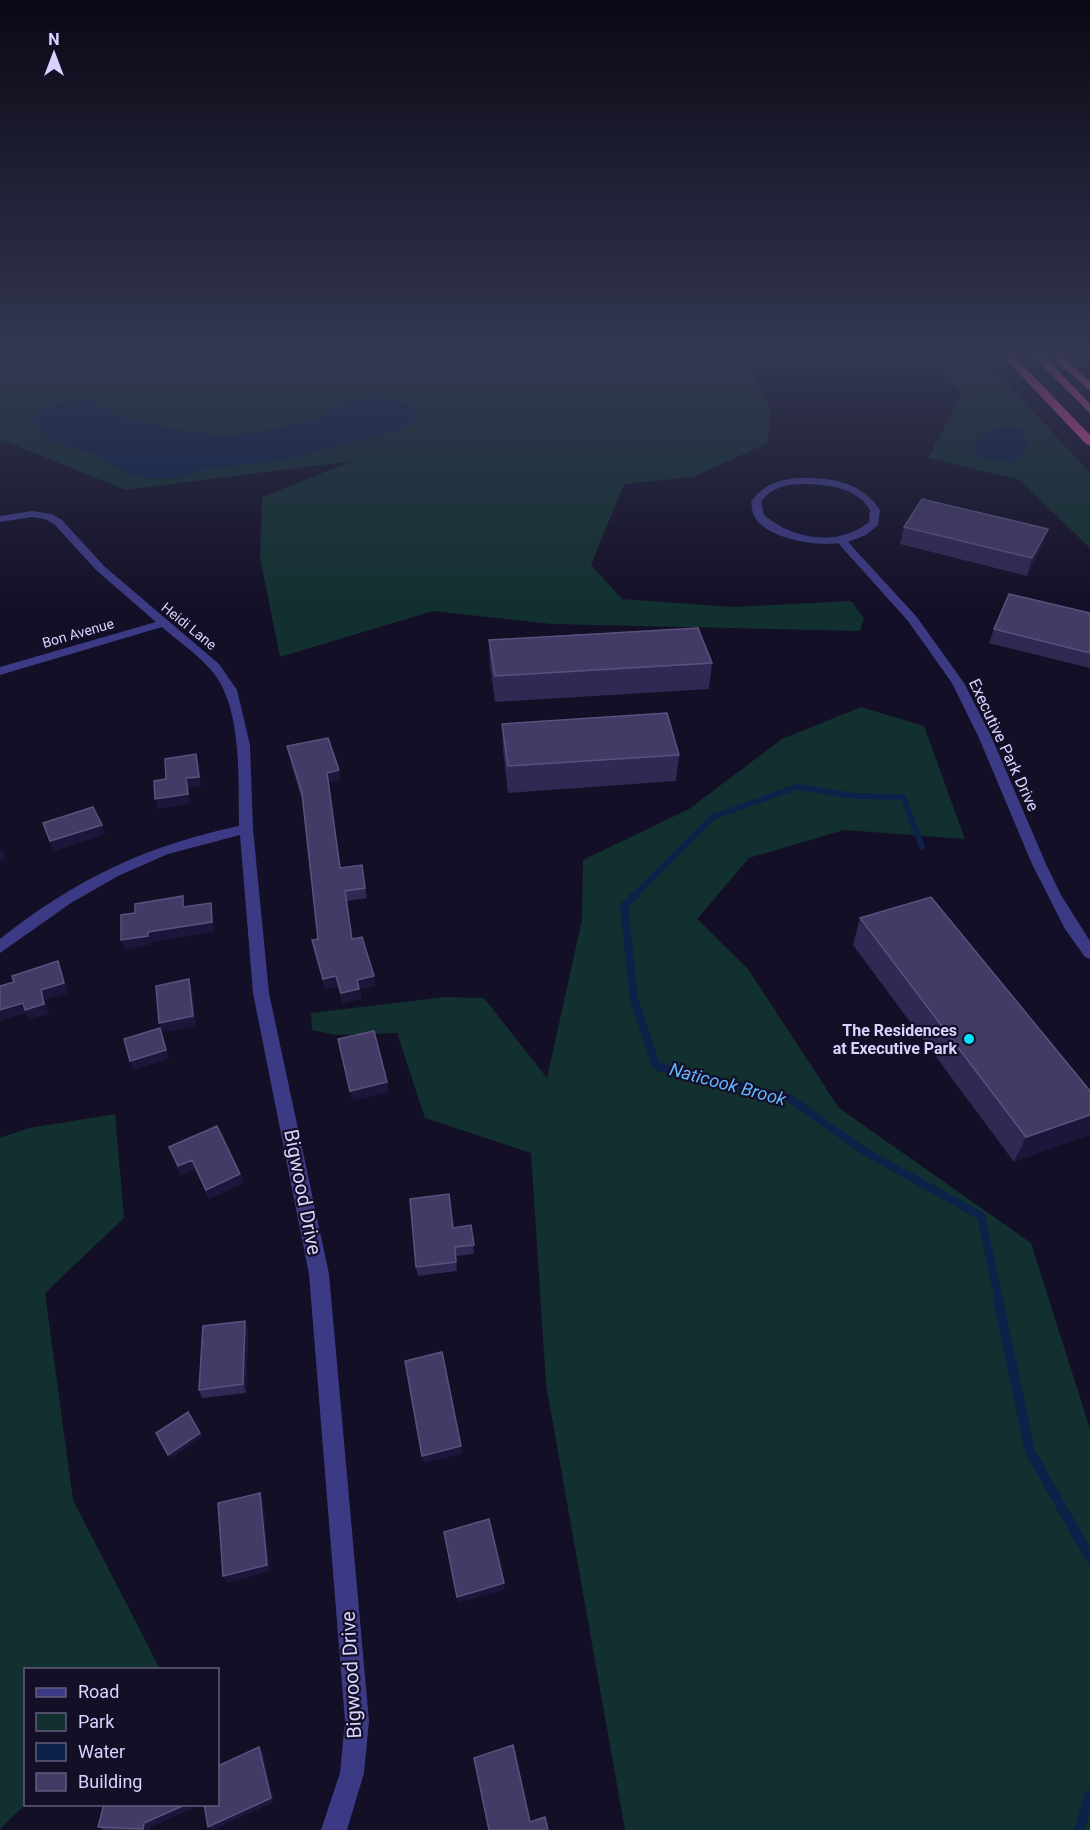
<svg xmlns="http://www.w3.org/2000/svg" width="1090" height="1830" viewBox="0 0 1090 1830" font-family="Roboto,sans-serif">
<rect width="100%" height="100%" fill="#130f26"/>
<!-- green -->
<path fill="#12302f" d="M0,351H643L752,371L770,410L768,443L693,477L624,484L591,565L622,599L732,607L851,601L864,618L860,631L551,624L433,611L280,657L260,557L262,497L353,461L125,490L0,439Z
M926,351H977L1090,473V548L1019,480L928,458L962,394Z
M861,707L924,726L965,839L844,830L749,858L697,919L748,969L839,1108L1031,1243L1090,1429V1830H625L546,1384L531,1153L425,1118L397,1033L336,1035L312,1030L311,1013L445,997L484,998L547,1078L582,920L583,860L689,809L782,739Z
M115,1114L124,1218L45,1293L73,1500L160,1669L26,1670V1804L0,1829V1138L29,1128Z"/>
<!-- water -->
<path fill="#0c2248" d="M382,398L395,400L413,407L418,419L407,427L383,434L280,461L208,468L184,478L151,479L129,474L95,454L50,441L32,420L40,409L86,399L135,422L214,436L248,434L312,421L346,402Z
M1011,426L1022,429L1027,448L1012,463L979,457L972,448L986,431Z"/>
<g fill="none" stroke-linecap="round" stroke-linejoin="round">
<!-- stream-far2 -->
<path stroke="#0c2248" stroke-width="6" d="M634,896L713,817L796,787L855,796L903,797L922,847"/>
<!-- stream-far1 -->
<path stroke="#0c2248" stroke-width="8" d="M636,894L624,906L634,999L656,1066L789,1098L866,1152L981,1216L999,1300"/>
<!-- stream -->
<path stroke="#0c2248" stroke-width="10" d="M998,1299L1030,1451L1090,1558
M1079,1830L1090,1795"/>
<!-- minor -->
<path fill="#3d3a85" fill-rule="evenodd" d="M799,478C830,477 863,482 880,510L878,525L866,535L848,542L916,616L964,683L992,738L1046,864L1061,895L1090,941V959L1085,957L1065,929L1032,864L979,738L952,683L908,621L838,543C816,547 765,538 754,516C752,512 752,506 751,502C763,484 778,480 799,478ZM807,484C831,485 857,488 870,510L869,522C838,547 794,540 764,515L761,502C772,486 789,484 807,484Z
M32,511L52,514L62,520L104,566L219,664L237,690L250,745L253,829L269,993L329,1274L369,1721L364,1773L347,1830H321L340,1773L345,1721L309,1274L253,993L240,835L168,854L118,876L71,903L0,953V939C74,880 147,845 239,826C238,780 243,706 211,670C197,654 178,641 162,627L0,675V667L156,622L96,570L54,524L45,519L32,517L0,522V516Z"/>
<!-- highway -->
<path fill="#ff4fa3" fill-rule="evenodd" d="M998,351H1009L1090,435V445L1086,444Z
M1028,351H1039L1090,404V413Z
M1046,351H1057L1090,382V391Z"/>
</g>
<!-- wall -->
<path fill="#312854" d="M719,351H757L754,352V354L724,356Z
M904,527L1048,529L1042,547L1027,576L900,544Z
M1090,613V668L989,643L994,629Z
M489,640L712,663L709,689L495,702L490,666Z
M502,724L679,755L676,781L508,793L503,750Z
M287,746L340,780L329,782L340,868L362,865L367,898L347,901L352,939L375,986L360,989L361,998L343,1003L338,986L325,989L312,940L318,939L302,800L289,755Z
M860,918L1090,1091L1014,1162L853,945Z
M169,1147L240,1174L243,1183L209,1199L195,1169L181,1175Z
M471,1225L474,1254L456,1256L457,1271L418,1276L416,1267L453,1228Z
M245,1321L248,1330L246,1393L202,1398L199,1390Z
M104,1804H202L150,1827L149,1830H103L98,1827Z"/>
<!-- shaded-wall -->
<path fill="#1d163a" d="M724,351H757L754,352V354L724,356Z
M1048,529L1042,547L1027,576L1032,558Z
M196,754L199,764L201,786L189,788L190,803L158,809L155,799Z
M339,770L340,780L329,782L327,773Z
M102,825L105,834L54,851L50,841Z
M2,849L6,859L0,861V850Z
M211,903L213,913L214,932L151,942V945L125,950L121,940L148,932Z
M58,961L62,971L68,993L45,1000L49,1014L29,1020L26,1013L0,1021V1010Z
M336,976L338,986L325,989L323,979Z
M374,976L375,986L360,989L361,998L343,1003L341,993L357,980Z
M189,979L192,989L196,1026L163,1032L159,1023Z
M160,1028L169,1059L133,1070L130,1061Z
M387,1082L389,1092L352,1101L350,1091Z
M1090,1115V1135L1014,1162L1026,1137Z
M192,1160L195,1169L181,1175L178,1166Z
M240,1174L243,1183L209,1199L206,1190Z
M245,1321L248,1330L246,1393L243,1384Z
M200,1433L202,1437L170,1459L168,1455Z
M461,1446L462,1454L424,1463L422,1456Z
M260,1493L263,1500L270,1571L227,1583L223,1576Z
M504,1583L505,1590L458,1603L457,1597Z
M259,1747L263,1752L274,1802L214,1830H212L208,1827Z
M187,1804H202L150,1827L149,1830H144L143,1829L144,1823Z"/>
<!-- building -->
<path fill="#433a66" stroke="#5a527e" stroke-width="1.5" d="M922,499L1048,529L1032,558L904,527Z
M1009,594L1090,613V653L994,629Z
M698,628L712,663L495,676L489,640Z
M667,713L679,755L508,766L502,724Z
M328,738L339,770L327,773L340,868L362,865L365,888L345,891L352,939L362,937L374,976L357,980L359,989L341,993L336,976L323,979L312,940L318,939L302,793L287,746Z
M196,754L199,777L186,778L188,794L155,799L154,781L166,779L165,759Z
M93,807L102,825L50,841L43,823Z
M183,896V907L211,903L212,922L148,932V936L121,940V915L135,913V904Z
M931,897L1090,1091V1115L1026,1137L860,918Z
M58,961L64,983L41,990L44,1004L25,1010L23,1003L0,1010V986L14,982L12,976Z
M189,979L193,1016L159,1023L156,986Z
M160,1028L166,1050L130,1061L124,1039Z
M374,1031L387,1082L350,1091L338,1039Z
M217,1126L240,1174L206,1190L192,1160L178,1166L169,1147Z
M449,1194L453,1228L471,1225L474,1245L455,1247L456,1262L416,1267L410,1199Z
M245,1321L243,1384L199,1390L203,1326Z
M442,1352L461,1446L422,1456L405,1361Z
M188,1412L200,1433L168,1455L156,1433Z
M260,1493L267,1565L223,1576L218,1503Z
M489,1519L504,1583L457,1597L444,1532Z
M513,1745L530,1822L545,1817L548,1830H489L474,1758Z
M259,1747L271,1798L208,1827L204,1804H218V1766Z
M104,1804H187L144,1823L143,1829L98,1827Z"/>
<!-- sky -->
<linearGradient id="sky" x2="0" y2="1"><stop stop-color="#0a0815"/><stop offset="0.58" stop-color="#333752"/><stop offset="1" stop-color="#333752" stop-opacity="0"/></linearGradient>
<rect width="1090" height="608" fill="url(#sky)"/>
<!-- markers -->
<circle fill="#00e5ff" stroke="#130f26" stroke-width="2" cx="969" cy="1039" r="6"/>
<g text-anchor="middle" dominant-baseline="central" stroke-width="4.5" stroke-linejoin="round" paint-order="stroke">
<!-- far-street labels -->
<g font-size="14" fill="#d9d4ff" stroke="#130f26">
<text transform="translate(189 626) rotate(39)">Heidi Lane</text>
<text transform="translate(78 633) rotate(-16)">Bon Avenue</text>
</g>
<!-- street labels -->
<g font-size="16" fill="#d9d4ff" stroke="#130f26">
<text transform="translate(1004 745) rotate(65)">Executive Park Drive</text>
</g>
<!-- poi labels -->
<g font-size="16" font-weight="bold" fill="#d9d4ff" stroke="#130f26" text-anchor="end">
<text x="957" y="1030">The Residences<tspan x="957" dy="18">at Executive Park</tspan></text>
</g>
<!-- water labels -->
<g font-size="18" font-style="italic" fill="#62b6ff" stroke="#130f26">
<text transform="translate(728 1084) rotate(15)">Naticook Brook</text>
</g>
<!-- near-street labels -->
<g font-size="20" fill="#d9d4ff" stroke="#130f26">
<text transform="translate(303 1192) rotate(79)">Bigwood Drive</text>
<text transform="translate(351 1675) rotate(-93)">Bigwood Drive</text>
</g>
</g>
<!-- legend -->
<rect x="24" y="1668" width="195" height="138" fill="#130f26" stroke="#625e7d" stroke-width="1.5"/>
<rect x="36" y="1688" width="30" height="9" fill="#3d3a85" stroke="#625e7d" stroke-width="1.5"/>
<text x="78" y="1698" font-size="18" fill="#d9d4ff">Road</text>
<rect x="36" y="1713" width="30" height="18" fill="#12302f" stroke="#625e7d" stroke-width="1.5"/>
<text x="78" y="1728" font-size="18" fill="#d9d4ff">Park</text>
<rect x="36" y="1743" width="30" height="18" fill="#0c2248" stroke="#625e7d" stroke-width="1.5"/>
<text x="78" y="1758" font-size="18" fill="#d9d4ff">Water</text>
<rect x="36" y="1773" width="30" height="18" fill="#433a66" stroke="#625e7d" stroke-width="1.5"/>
<text x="78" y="1788" font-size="18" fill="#d9d4ff">Building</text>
<!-- north arrow -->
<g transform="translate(54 54)" stroke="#130f26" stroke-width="4.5" paint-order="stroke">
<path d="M0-4.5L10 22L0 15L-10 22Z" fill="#d9d4ff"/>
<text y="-9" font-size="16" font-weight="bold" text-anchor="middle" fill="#d9d4ff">N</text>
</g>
</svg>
